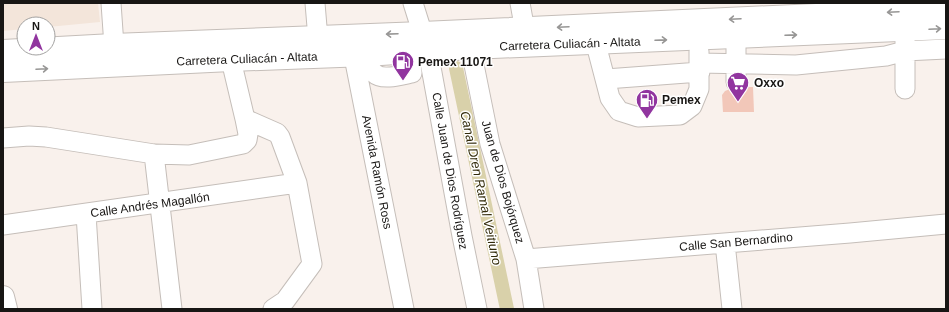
<svg xmlns="http://www.w3.org/2000/svg" width="949" height="312" viewBox="0 0 949 312" font-family="Helvetica,sans-serif">
<rect width="100%" height="100%" fill="#f9f1ec"/>
<!-- built -->
<path fill="#f3e5da" d="M3,3H98L100,22L48,27V24H24V29L3,31Z"/>
<g fill="none" stroke-linecap="round" stroke-linejoin="round">
<!-- canal -->
<path stroke="#d9d1aa" stroke-width="14" d="M456,68L507,309"/>
</g>
<!-- building -->
<path fill="#f2c7b9" d="M735,87H753L754,112H723L722,95L725,91Z"/>
<g fill="none" stroke-linecap="round" stroke-linejoin="round">
<!-- minor casing -->
<g stroke="#c5beb9" stroke-width="21">
<path id="minor" d="M111,3L115,60
M315,3L319,51
M413,3L428,51L462,236L477,309
M520,3L527,42
M592,29L610,98L619,111L638,117L680,115L692,106L699,89V51
M468,35L490,144L526,259L534,309
M736,37V82
M905,40V89
M351,42L404,309
M229,46L231,60L245,119L277,133L280,137L297,183L312,264L285,301L273,309
M366,55C368,61 369,68 374,73C382,81 402,75 412,73L410,52
M699,63L796,65L886,56L905,51L946,49
M606,79L700,72
M3,138L29,136L46,137L154,154L189,155L243,144L247,140L248,134L245,119
M154,154L172,309
M86,214L92,309
M3,225L297,183
M725,243L732,309
M526,259L850,233L946,224"/>
</g>
<!-- major casing -->
<g stroke="#c5beb9" stroke-width="24">
<path id="major" d="M3,51L113,45L422,33L946,9
M3,71L231,60L366,55L470,48L946,28
M3,297L6,309"/>
</g>
<!-- minor -->
<use href="#minor" stroke="#fff" stroke-width="19"/>
<!-- major -->
<use href="#major" stroke="#fff" stroke-width="22"/>
</g>
<!-- one-way arrows -->
<defs><path id="oneway-shaft" d="M-6 0H5M1.5-3L5.5 0L1.5 3" fill="none" stroke-width="1.6" stroke-linecap="round" stroke-linejoin="round"/></defs>
<g stroke="#979695">
<use href="#oneway-shaft" transform="translate(893 12) rotate(177)"/>
<use href="#oneway-shaft" transform="translate(735 19) rotate(177)"/>
<use href="#oneway-shaft" transform="translate(563 27) rotate(177)"/>
<use href="#oneway-shaft" transform="translate(935 29) rotate(-3)"/>
<use href="#oneway-shaft" transform="translate(392 34) rotate(178)"/>
<use href="#oneway-shaft" transform="translate(791 35) rotate(-2)"/>
<use href="#oneway-shaft" transform="translate(661 40) rotate(-2)"/>
<use href="#oneway-shaft" transform="translate(42 69) rotate(-3)"/>
</g>
<!-- icons -->
<defs>
<g id="fuel-pin" transform="scale(1.15)"><path d="M0 17L-7.5 6A9.5 9.5 0 1 1 7.5 6Z" fill="#91359f" stroke="#fff"/><path d="M-5.5-6h7V0h2V4h1.3V-2.5L3-4.5l.8-.8L6-3V5H2.5V1h-1V6h-7ZM-4.2-4.7v3.2H.2V-4.7Z" fill="#fff"/></g>
<g id="supermarket-pin" transform="scale(1.15)"><path d="M0 17L-7.5 6A9.5 9.5 0 1 1 7.5 6Z" fill="#91359f" stroke="#fff"/><path d="M-6-5.5h2.5l.6 2H6L4.5 2H-2.5L-4.4-4H-6ZM-1.5 3.2a1.3 1.3 0 1 0 .1 0ZM3 3.2a1.3 1.3 0 1 0 .1 0Z" fill="#fff"/></g>
</defs>
<g fill-rule="evenodd">
<use href="#fuel-pin" x="403" y="62"/>
<use href="#supermarket-pin" x="738" y="83"/>
<use href="#fuel-pin" x="647" y="100"/>
</g>
<g text-anchor="middle" dominant-baseline="central" stroke-width="3" stroke-linejoin="round" paint-order="stroke">
<!-- street labels -->
<g font-size="12" fill="#181614" stroke="#fff">
<text transform="translate(570 44) rotate(-2)">Carretera Culiacán - Altata</text>
<text transform="translate(247 59) rotate(-2)">Carretera Culiacán - Altata</text>
<text transform="translate(450 171) rotate(80)">Calle Juan de Dios Rodríguez</text>
<text transform="translate(377 172) rotate(79)">Avenida Ramón Ross</text>
<text transform="translate(503 182) rotate(74)">Juan de Dios Bojórquez</text>
<text transform="translate(150 205) rotate(-8)">Calle Andrés Magallón</text>
<text transform="translate(736 242) rotate(-5)">Calle San Bernardino</text>
</g>
<!-- poi labels -->
<g font-size="12" font-weight="bold" fill="#181614" stroke="#fff" text-anchor="start">
<text x="418" y="62">Pemex 11071</text>
<text x="754" y="83">Oxxo</text>
<text x="662" y="100">Pemex</text>
</g>
<!-- water labels -->
<g font-size="13" font-style="italic" fill="#322b0a" stroke="#fff">
<text transform="translate(481 188) rotate(78)">Canal Dren Ramal Veitiuno</text>
</g>
</g>
<!-- border -->
<rect width="949" height="312" fill="none" stroke="#181614" stroke-width="8"/>
<!-- north arrow -->
<g transform="translate(36 36)"><circle r="19" fill="#ffffff" stroke="#a3a2a1"/>
<path d="M0-3L7 15L0 10L-7 15Z" fill="#91359f"/>
<text y="-6" font-size="11" font-weight="bold" text-anchor="middle" fill="#181614">N</text>
</g>
</svg>
